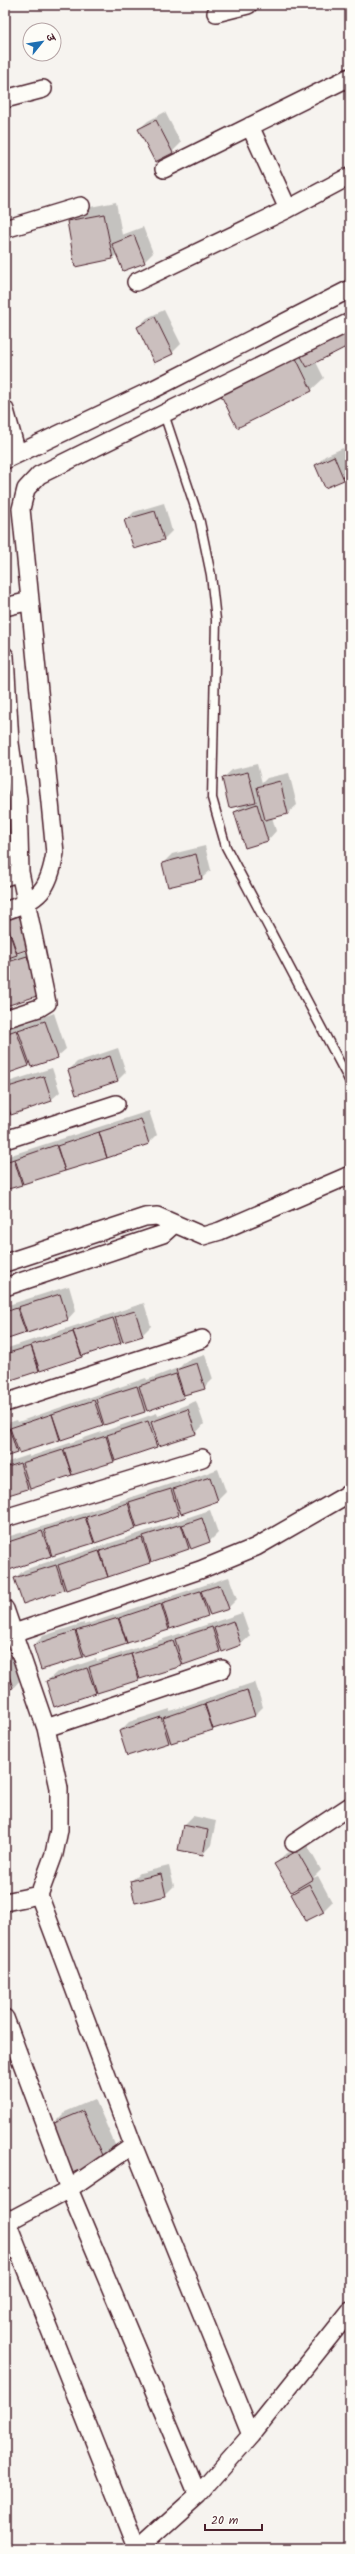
<svg xmlns="http://www.w3.org/2000/svg" width="355" height="2554" viewBox="0 0 355 2554" font-family="Kalam,'Playpen Sans Deva',sans-serif">
<rect width="100%" height="100%" fill="#f6f3ef"/>
<filter id="ink" filterUnits="userSpaceOnUse"><feTurbulence type="fractalNoise" baseFrequency=".025" numOctaves="2"/><feDisplacementMap in="SourceGraphic" scale="8" xChannelSelector="R" yChannelSelector="G"/><feConvolveMatrix kernelMatrix="1 2 1 2 8 2 1 2 1" color-interpolation-filters="sRGB"/></filter>
<g filter="url(#ink)">
<!-- shadow -->
<path fill="#0003" d="M165,112L181,143L172,152L155,161L139,129L148,121Z
M116,202L122,235L143,227L153,253L144,262L117,254L113,258L68,221L80,209Z
M164,310L181,344L172,353L138,327L147,318Z
M306,342L350,344L316,362L324,378L311,390L238,427Z
M343,448L350,465V473L344,479L316,465L325,456Z
M164,503L172,531L164,539L126,520L134,512Z
M257,764L262,783L267,778L289,773L297,805L288,813L272,817L276,831L268,840L245,847L235,812L243,804L223,778L232,770Z
M5,811L16,846L5,856Z
M205,846L211,870L202,878L169,886L163,863L172,854Z
M26,903L28,948L16,952L17,954L36,948L40,994L5,1006V911Z
M54,1013L66,1049L57,1057L31,1063L7,1073L5,1029L25,1022V1024Z
M118,1048L126,1072L118,1080L69,1070L77,1062Z
M52,1068L60,1092L51,1100L5,1116V1083Z
M149,1111L157,1135L149,1143L5,1189V1157Z
M69,1286L76,1310L68,1319L5,1339V1306Z
M144,1303L151,1326L142,1335L5,1381V1349Z
M205,1355L213,1379L204,1388L145,1411L5,1456V1424L17,1420L18,1422L146,1378L147,1380L180,1367L186,1361Z
M196,1401L204,1424L196,1433L5,1495V1463L29,1455V1457L157,1413L158,1416Z
M218,1469L226,1492L217,1501L50,1555H5V1541L10,1536L51,1524L179,1481L180,1483Z
M210,1510L218,1533L210,1541L23,1603L15,1578L24,1570L65,1556V1558Z
M229,1577L237,1599L228,1608L210,1613L169,1629L83,1656L34,1645L43,1636L84,1623V1625Z
M242,1613L250,1636L241,1644L222,1649L181,1665L96,1692L47,1681L56,1673L96,1659L97,1661Z
M14,1655L21,1679L13,1688L5,1690V1658Z
M255,1682L263,1707L255,1715L128,1755L120,1731L129,1722L170,1709V1711Z
M193,1816L216,1821L211,1845L203,1854L179,1849L184,1825Z
M306,1843L321,1870L313,1878L318,1876L332,1902L323,1911L306,1920L292,1894L299,1887L275,1864L284,1855Z
M169,1866L174,1886L165,1895L131,1881L140,1873Z
M95,2099L116,2147L104,2159L53,2124L65,2112Z"/>
<!-- building -->
<path fill="#cbbfbe" stroke="#4a1f2b" d="M156,120L173,153L155,162L138,129Z
M104,214L113,259L75,267L67,221Z
M134,235L145,263L123,271L112,244Z
M155,317L173,354L154,363L137,327Z
M350,327V345L307,367L299,353Z
M294,354L312,391L237,428L219,391Z
M334,456L344,480L325,488L315,465Z
M155,511L164,540L134,549L124,520Z
M248,772L256,802L229,808L222,778Z
M280,781L288,814L265,820L257,787Z
M257,804L268,841L245,848L234,812Z
M196,854L202,879L168,887L162,863Z
M18,911L29,949L17,953L5,918Z
M5,920L17,955L5,959Z
M27,956L40,995L6,1006L5,963Z
M45,1021L58,1058L31,1067L18,1030Z
M16,1030L29,1066L6,1074L5,1034Z
M110,1056L118,1081L76,1095L68,1070Z
M44,1076L52,1101L11,1115L5,1098V1088Z
M5,1099L10,1115L5,1116Z
M141,1119L149,1144L107,1158L99,1132Z
M99,1132L107,1158L65,1171L57,1146Z
M56,1145L65,1171L23,1184L15,1159Z
M14,1159L22,1185L5,1190V1162Z
M60,1294L68,1320L27,1333L18,1307Z
M17,1308L26,1333L5,1340V1312Z
M135,1311L143,1336L123,1342L115,1317Z
M113,1318L121,1343L82,1356L73,1331Z
M73,1332L82,1357L40,1371L31,1345Z
M31,1346L39,1371L5,1382V1354Z
M197,1363L205,1389L184,1395L176,1370Z
M176,1374L184,1398L147,1411L139,1386Z
M137,1386L145,1412L104,1425L96,1399Z
M94,1400L103,1426L61,1440L52,1414Z
M188,1409L196,1434L159,1446L151,1422Z
M52,1414L60,1440L19,1453L10,1428Z
M148,1421L157,1447L115,1461L107,1435Z
M9,1428L17,1453L5,1457V1429Z
M106,1436L114,1462L72,1475L64,1449Z
M63,1450L72,1475L30,1489L22,1463Z
M20,1463L28,1489L5,1496V1468Z
M210,1477L218,1501L181,1514L173,1489Z
M171,1489L179,1515L137,1528L129,1502Z
M128,1503L136,1529L95,1543L86,1517Z
M85,1517L94,1543L52,1556L44,1530Z
M202,1518L210,1542L191,1549L182,1525Z
M181,1524L189,1549L151,1562L143,1536Z
M42,1531L51,1556L9,1570L5,1558V1543Z
M142,1538L150,1563L108,1577L100,1551Z
M99,1551L108,1577L66,1590L58,1565Z
M56,1565L64,1590L23,1604L14,1578Z
M220,1585L229,1609L210,1615L201,1591Z
M200,1591L208,1616L170,1629L162,1603Z
M161,1604L169,1630L127,1643L119,1618Z
M118,1618L127,1644L85,1657L76,1631Z
M233,1621L241,1645L222,1652L214,1628Z
M212,1627L220,1652L183,1665L175,1639Z
M75,1631L83,1657L41,1670L33,1645Z
M173,1641L182,1666L140,1679L131,1654Z
M131,1654L139,1680L97,1693L89,1667Z
M5,1663L13,1688L5,1691Z
M87,1668L96,1693L54,1707L46,1681Z
M247,1690L255,1716L213,1729L205,1704Z
M204,1704L213,1730L171,1743L163,1718Z
M161,1717L169,1743L127,1756L119,1731Z
M183,1825L208,1830L203,1855L178,1850Z
M297,1851L313,1879L291,1892L274,1864Z
M161,1874L166,1896L135,1903L130,1881Z
M309,1884L324,1912L306,1921L291,1894Z
M83,2111L104,2160L73,2173L52,2124Z"/>
<g fill="none" stroke-linecap="round" stroke-linejoin="round">
<!-- lane casing -->
<g stroke="#4a1f2b" stroke-width="11">
<path id="lane" d="M164,414L200,522L211,575L216,620L212,798L226,847L350,1082"/>
</g>
<!-- street casing -->
<g stroke="#4a1f2b" stroke-width="20">
<path id="street" d="M216,13L248,5
M5,99L43,89
M250,126L288,209
M164,169L350,77
M5,229L81,206
M136,282L288,209L350,176
M5,410L17,453
M5,460L150,391L350,289
M5,607L30,601
M5,656L10,743L18,799L20,872L47,1003L39,1008L5,1019
M5,877L20,872
M5,911C40,899 49,890 55,853L21,509L26,489L39,475L350,322
M5,1140L116,1104
M5,1263L145,1217L157,1216L203,1236L220,1231L350,1175
M5,1287L163,1234L173,1225
M5,1403L202,1339
M5,1518L202,1458
M5,1609L46,1728L59,1788V1830L54,1854L39,1895L133,2145L251,2435
M5,1636L200,1570L256,1547L350,1493
M46,1728L222,1669
M294,1843L350,1806
M5,1902L39,1895
M5,2018L69,2189L198,2495
M5,2217L137,2549
M7,2222L69,2189L133,2145
M138,2549L198,2495L251,2435L350,2311"/>
</g>
<!-- lane -->
<use href="#lane" stroke="#fdfcf7" stroke-width="8"/>
<!-- street -->
<use href="#street" stroke="#fdfcf7" stroke-width="17"/>
</g>
</g>
<!-- margin -->
<rect width="355" height="2554" fill="none" stroke="#fdfcf7" stroke-width="20"/>
<rect x="10" y="10" width="335" height="2534" fill="none" stroke="#4a1f2b" stroke-width="1.5" filter="url(#ink)"/>
<!-- north arrow -->
<g transform="translate(42 42) rotate(60)"><circle r="19" fill="#fdfcf7" stroke="#b5a4a5"/>
<path d="M0-3L7 15L0 10L-7 15Z" fill="#1f6fb2"/>
<text y="-6" font-size="11" font-weight="bold" text-anchor="middle" fill="#4a1f2b">उ</text>
</g>
<!-- scale -->
<path d="M205 2524v6h57v-6" fill="none" stroke="#4a1f2b" stroke-width="2"/>
<text x="211" y="2524" font-size="12" fill="#4a1f2b" stroke="#fdfcf7" stroke-width="3" paint-order="stroke">20 m</text>
</svg>
